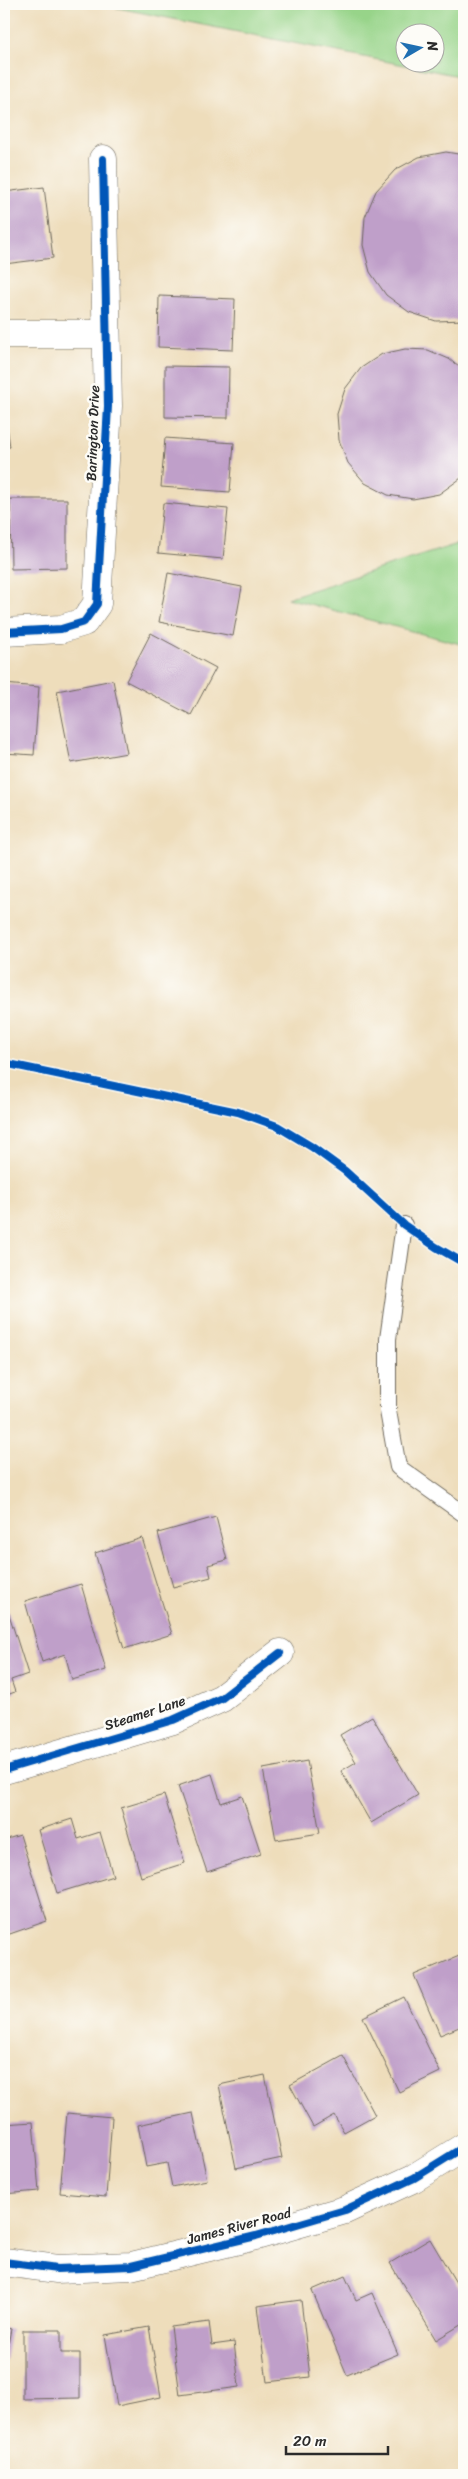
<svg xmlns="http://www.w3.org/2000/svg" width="468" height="2479" viewBox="0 0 468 2479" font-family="Sriracha,sans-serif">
<rect width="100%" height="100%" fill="#fdfcf7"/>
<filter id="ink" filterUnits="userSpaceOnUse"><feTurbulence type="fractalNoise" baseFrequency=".02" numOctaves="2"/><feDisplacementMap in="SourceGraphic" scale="10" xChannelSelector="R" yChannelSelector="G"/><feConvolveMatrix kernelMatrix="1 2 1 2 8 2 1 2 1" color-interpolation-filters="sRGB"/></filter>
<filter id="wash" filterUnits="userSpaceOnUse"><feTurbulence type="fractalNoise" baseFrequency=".0096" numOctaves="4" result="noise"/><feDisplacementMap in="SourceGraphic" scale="20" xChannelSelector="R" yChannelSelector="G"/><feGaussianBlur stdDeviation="1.12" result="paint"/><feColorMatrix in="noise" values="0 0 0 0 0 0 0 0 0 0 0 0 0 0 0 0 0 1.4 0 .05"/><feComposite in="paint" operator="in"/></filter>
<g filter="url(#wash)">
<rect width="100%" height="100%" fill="#edb"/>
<!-- green -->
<path fill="#97d489" stroke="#61805a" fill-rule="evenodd" d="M98,4H464V77ZM406,32H436V62H406Z
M464,542V645L287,598Z"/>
<g id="blocks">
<!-- building -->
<path fill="#bf9fc9" d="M446,152L464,155V320L436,321L409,312L386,295L370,272L363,245L365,217L376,191L395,170L419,157Z
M44,187L53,258L4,264V192Z
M159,296L235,299L233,350L158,347Z
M405,349L428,350L449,359L464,371V476L439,494L413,499L388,495L365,483L348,463L339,440L337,414L345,389L361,368L382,354Z
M165,366L229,367L228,418L165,417Z
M4,405L10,447L4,448Z
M165,438L234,443L230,492L161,487Z
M10,499H67V568L11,569Z
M163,503L228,509L223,559L158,553Z
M168,573L242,587L233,636L159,622Z
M151,633L216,668L191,715L126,681Z
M113,680L127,753L71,763L57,691Z
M4,684L39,687L34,755L4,753Z
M216,1517L227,1560L208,1565L211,1577L173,1587L158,1533Z
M142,1538L172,1634L124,1649L95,1553Z
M81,1584L106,1670L72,1680L65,1654L42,1662L25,1601Z
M4,1605H6L28,1674L11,1680L15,1692L4,1696Z
M372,1716L418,1795L371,1823L341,1771L356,1762L340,1735Z
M307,1761L320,1833L276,1840L263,1769Z
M212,1774L221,1803L242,1796L261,1854L207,1872L178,1786Z
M164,1795L185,1863L141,1877L121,1808Z
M72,1819L78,1839L100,1832L113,1876L57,1893L38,1830Z
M20,1835L47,1921L4,1936V1840Z
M464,1954V2025L440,2035L414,1975Z
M404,1997L440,2072L399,2092L363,2017Z
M343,2056L375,2115L344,2132L334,2115L313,2127L290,2085Z
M265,2075L282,2158L236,2168L219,2085Z
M67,2113L112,2117L106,2197L60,2193Z
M193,2113L207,2180L172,2187L167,2163L146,2167L138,2125Z
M33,2122L39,2191L4,2194V2124Z
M430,2239L464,2296V2323L436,2340L390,2263Z
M345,2276L356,2300L372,2293L398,2354L347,2375L312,2290Z
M301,2300L310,2377L267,2382L257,2306Z
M209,2322L212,2345L234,2342L239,2387L180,2395L171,2327Z
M4,2327L11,2329L5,2361H4Z
M149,2327L161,2397L117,2406L105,2335Z
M23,2330H61V2353H80V2398L23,2399Z"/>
</g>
</g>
<g filter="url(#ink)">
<use href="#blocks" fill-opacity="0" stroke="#6f695d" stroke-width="1"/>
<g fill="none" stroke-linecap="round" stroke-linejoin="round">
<!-- lane casing -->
<g stroke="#6f695d" stroke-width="18">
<path id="lane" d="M404,1225L388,1339V1411L398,1467L464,1514"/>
</g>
<!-- street casing -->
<g stroke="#6f695d" stroke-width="29">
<path id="street" d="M4,334H106
M4,632L61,629L84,622L97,604L108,406L103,159
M4,1770L173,1720L222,1698L280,1653
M4,2262L57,2269L131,2266L256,2236L345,2210L414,2178L464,2147"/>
</g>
<!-- lane -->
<use href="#lane" stroke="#fff" stroke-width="16"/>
<!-- street -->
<use href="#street" stroke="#fff" stroke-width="28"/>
<!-- cycleway casing -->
<g stroke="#fdfcf7" stroke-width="11">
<path id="cycleway" d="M4,632L61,629L84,622L97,604L108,406L103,159
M4,1063L238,1112L277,1126L312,1147L345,1171L404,1225L436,1247L464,1263
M4,1770L173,1720L222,1698L280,1653
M4,2262L57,2269L131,2266L256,2236L345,2210L414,2178L464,2147"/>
</g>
<!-- cycleway -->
<use href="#cycleway" stroke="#0057b8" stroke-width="8"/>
</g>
</g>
<g text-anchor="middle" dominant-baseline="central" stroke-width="5" stroke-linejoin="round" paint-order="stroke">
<!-- street labels -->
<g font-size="14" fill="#2b2b2b" stroke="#fdfcf7">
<text transform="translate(93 433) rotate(-88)">Barington Drive</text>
<text transform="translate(145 1713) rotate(-18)">Steamer Lane</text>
<text transform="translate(239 2226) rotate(-15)">James River Road</text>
</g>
</g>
<!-- margin -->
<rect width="468" height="2479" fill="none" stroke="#fdfcf7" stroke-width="20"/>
<!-- north arrow -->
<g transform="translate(420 48) rotate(81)"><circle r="24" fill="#fdfcf7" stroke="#a9a8a5"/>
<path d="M0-4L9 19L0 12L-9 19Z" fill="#1f6fb2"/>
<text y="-8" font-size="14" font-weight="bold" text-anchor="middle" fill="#2b2b2b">N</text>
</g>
<!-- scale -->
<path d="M286 2446v8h102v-8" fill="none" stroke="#2b2b2b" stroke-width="2.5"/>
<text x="293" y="2446" font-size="15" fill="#2b2b2b" stroke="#fdfcf7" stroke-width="4" paint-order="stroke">20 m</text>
</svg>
